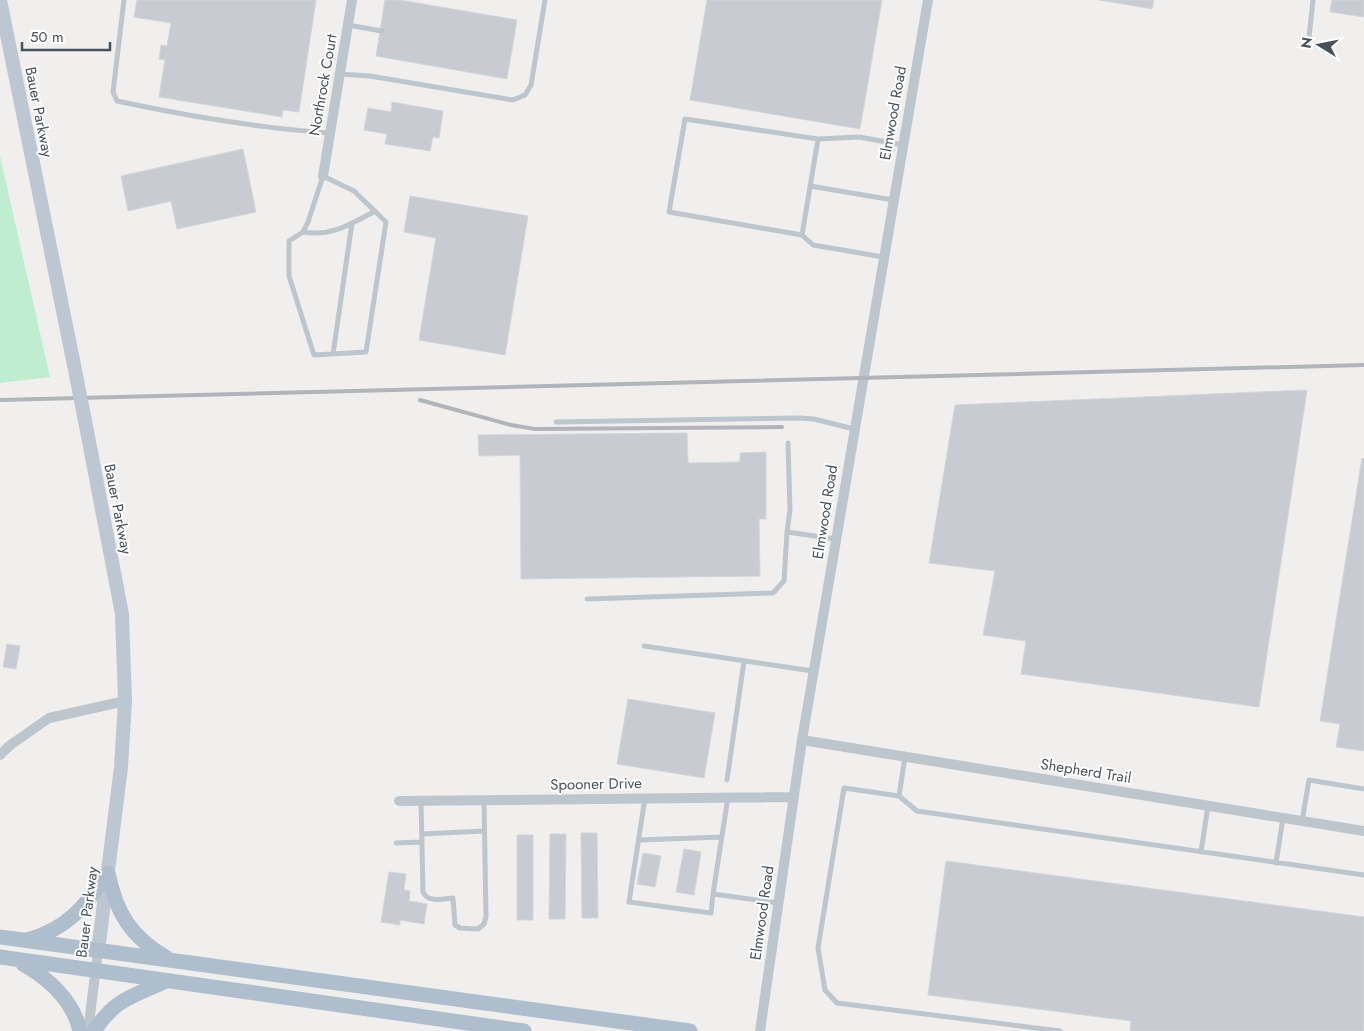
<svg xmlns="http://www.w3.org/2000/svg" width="1364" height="1031" viewBox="0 0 1364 1031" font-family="Jost,sans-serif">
<rect width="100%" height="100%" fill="#f1eeee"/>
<!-- green -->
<path fill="#beeecf" d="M0,156L50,377L0,383Z"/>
<!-- building -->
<path fill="#c8cbd1" stroke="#d2d5da" d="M137,0H316L299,112L283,110L282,117L159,97L165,60L159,59L161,45L167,46L171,23L134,17Z
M385,0H400L517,20L507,79L376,56Z
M707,0H882L860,129L690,100Z
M1099,0H1154L1152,9Z
M1332,0H1364V17L1330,12Z
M392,102L443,111L439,138L433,137L430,151L385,144L387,134L364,130L368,108L391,112Z
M243,149L256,212L177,229L171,201L128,211L121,176Z
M410,196L528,216L505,355L419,340L436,238L404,232Z
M1307,390L1259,707L1021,674L1026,641L983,635L995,571L929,563L955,405Z
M687,433L688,463L740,462V453L766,452V519H759L760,576L521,579L520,455L479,456L478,435Z
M1362,458L1364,459V751L1336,747L1340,724L1320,721Z
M7,644L20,646L16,669L3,667Z
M628,699L715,713L704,778L617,764Z
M581,833H597L598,918H582Z
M550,834H566L565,919H549Z
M517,835H533V920H517Z
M684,849L701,852L694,895L676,892Z
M643,853L661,856L655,887L637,884Z
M946,861L1364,917V1031H1130L1131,1021L928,995Z
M389,872L406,874L404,890L410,891L409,901L427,904L424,924L400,920V925L381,922Z"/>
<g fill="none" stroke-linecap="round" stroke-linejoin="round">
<!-- service -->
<path stroke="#bdc6cd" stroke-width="5" d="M124,0L113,92L117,101C187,116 258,128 330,133
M348,25L382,31
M1308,47L1313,0
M340,74L370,76L513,100L525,95L531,85L545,0
M323,176L354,191L386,222L366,352L314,355L289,276V241L303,232L308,222Z
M810,186L893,200
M303,232C331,237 351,224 375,211
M802,235L818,139
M883,257L813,245L802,235L669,212L685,119L818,139L859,137L903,145
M333,354L352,223
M556,422L799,418L814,419L854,429
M787,532L790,510L788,443
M587,599L773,593L784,581L787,532L836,539
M644,646L813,671
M727,780L744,661
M899,796L905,757
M728,797L713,894L778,903
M645,798L629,902L711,913L713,894
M421,801L423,892C428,903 443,899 453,898L455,925L460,928L478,929L484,924L486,917L484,800
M1302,821L1309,780L1364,789
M422,834L484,831
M639,840L722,837
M396,843L422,842
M1201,852L1208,806
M1276,863L1283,818
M1060,1031L837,1003L825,990L818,948L844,788L899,796L917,811L1364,875"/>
<!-- minor -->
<path stroke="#bdc6cd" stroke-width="10" d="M323,176L352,0
M802,740L1364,831
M0,755L9,746L49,718L125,701
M399,801L794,797
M88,1031L98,951
M760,1031L802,740L928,0"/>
<!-- secondary -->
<path stroke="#bcc7d2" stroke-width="14" d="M0,0L74,365
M87,431L122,614L125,701L121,767L98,951"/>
<!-- primary -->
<path stroke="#afbecd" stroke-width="15" d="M108,873C116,913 131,937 167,958
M0,937L690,1031
M27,940C68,929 85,906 108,873
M0,957L524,1031
M23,964C49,979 73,1000 80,1031
M94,1031C116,998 132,997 166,981"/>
<!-- rail -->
<path stroke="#b1b4b8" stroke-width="4" d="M0,400L1364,365
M420,400L511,425L535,429L782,427"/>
<!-- secondary-bridge -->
<path stroke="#bcc7d2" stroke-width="14" d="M74,365L87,431"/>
</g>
<g text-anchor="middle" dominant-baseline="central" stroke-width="4" stroke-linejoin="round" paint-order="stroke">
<!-- street labels -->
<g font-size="15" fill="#47525b" stroke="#fff">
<text transform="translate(323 85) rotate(-80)">Northrock Court</text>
<text transform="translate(39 112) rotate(79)">Bauer Parkway</text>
<text transform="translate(893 113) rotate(-80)">Elmwood Road</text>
<text transform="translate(118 509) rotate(79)">Bauer Parkway</text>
<text transform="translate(825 512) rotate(-81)">Elmwood Road</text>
<text transform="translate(1086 771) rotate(9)">Shepherd Trail</text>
<text transform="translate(596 784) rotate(-1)">Spooner Drive</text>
<text transform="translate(87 912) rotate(-83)">Bauer Parkway</text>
<text transform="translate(762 913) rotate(-82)">Elmwood Road</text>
</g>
</g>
<!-- north arrow -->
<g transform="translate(1319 45) rotate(280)" stroke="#ffffff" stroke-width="4" paint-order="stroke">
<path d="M0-4L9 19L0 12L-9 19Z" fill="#47525b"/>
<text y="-8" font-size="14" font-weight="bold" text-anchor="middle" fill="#47525b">N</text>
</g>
<!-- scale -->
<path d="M22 42v8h88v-8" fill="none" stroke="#47525b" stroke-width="2.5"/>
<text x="30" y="42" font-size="15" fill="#47525b" stroke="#ffffff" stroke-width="4" paint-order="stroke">50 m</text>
</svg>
